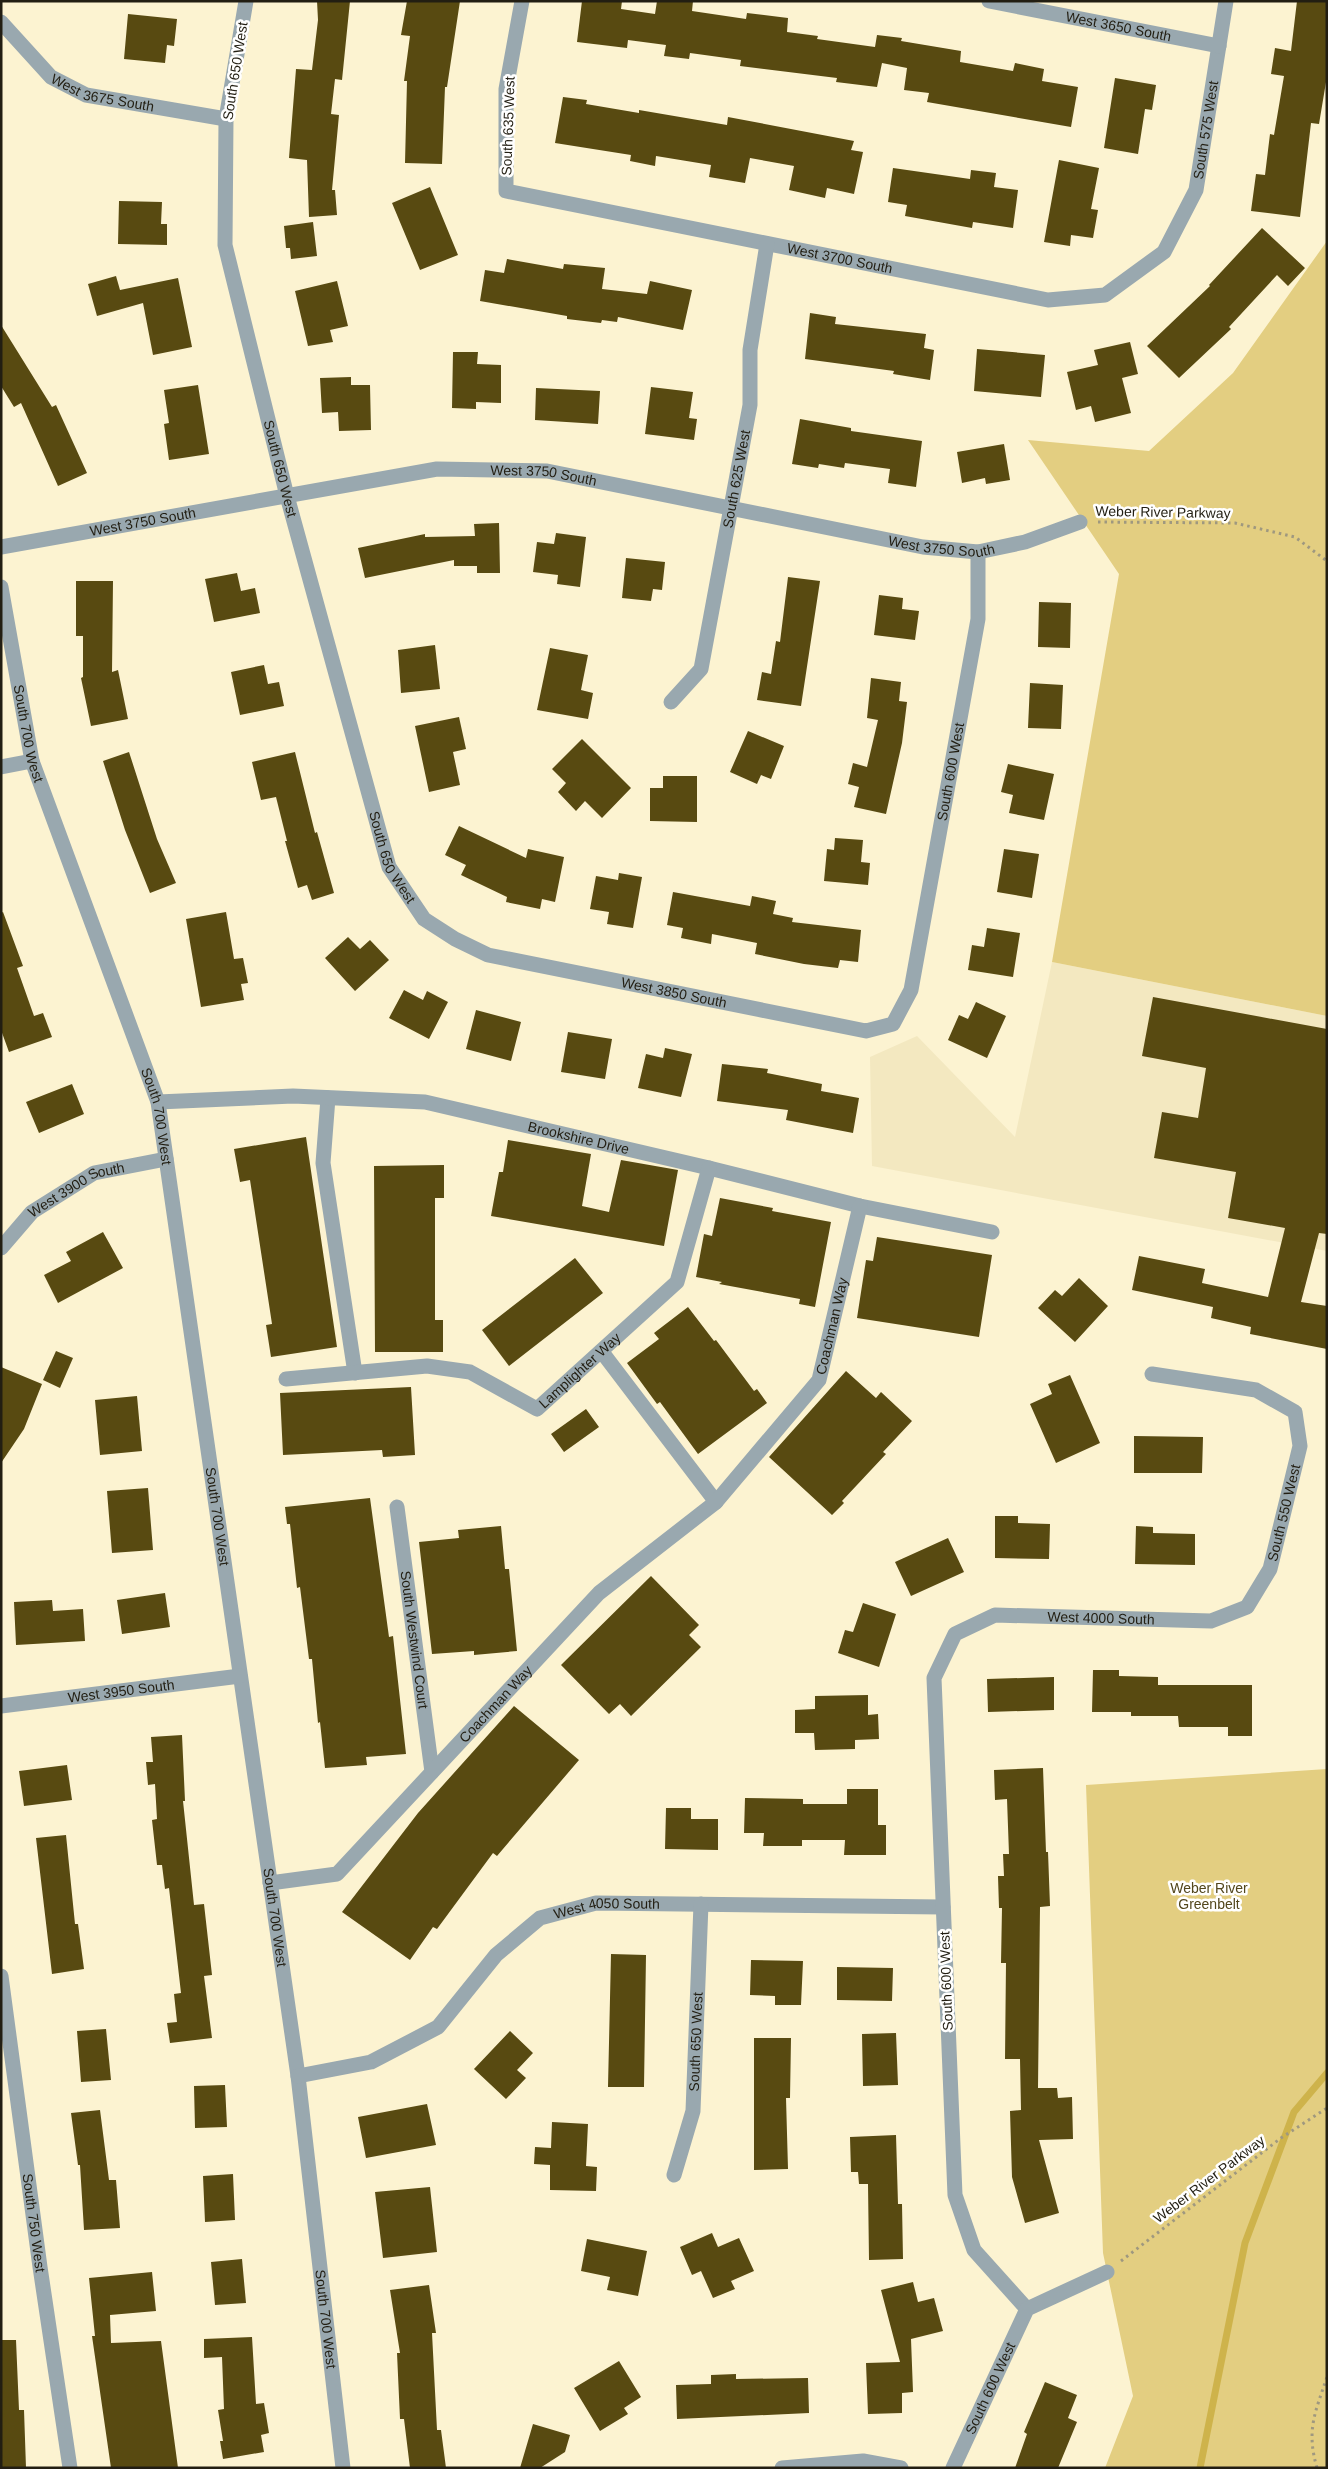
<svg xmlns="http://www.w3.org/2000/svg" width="1328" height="2469" viewBox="0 0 1328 2469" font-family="Helvetica,sans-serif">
<rect width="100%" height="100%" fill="#fcf3d1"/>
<!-- built -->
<path fill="#f3e8c0" d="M1052,962L1327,1016V1251L872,1166L870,1057L917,1036L1015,1137Z"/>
<!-- green -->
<path fill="#e3ce81" d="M1327,241V1016L1052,962L1119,574L1028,440L1149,451L1233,373Z
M1327,1769V2468H1105L1133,2396L1103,2253L1086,1785Z"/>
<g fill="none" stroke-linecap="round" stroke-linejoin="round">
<!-- stream -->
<path stroke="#ceb34b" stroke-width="7" d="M1200,2468L1245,2243L1294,2112L1327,2073"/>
</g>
<!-- building -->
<path fill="#584a11" d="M317,1H350L342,80L335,79L331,114L339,115L332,190H335L337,215L309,217L307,160L289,158L296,69L312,70L318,20Z
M407,1H460L447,87H445L442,164L405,163L407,81H404L410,36L401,35Z
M582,1H622L621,9L655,14L657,1H693L692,11L746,19L747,13L788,18L787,32L818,36L817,39L875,47L877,35L902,38L901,41L961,51L960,62L1013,71L1015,63L1044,69L1042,81L1078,87L1071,127L927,102L929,93L904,90L907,68L882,63L877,87L836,82L837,78L740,66L741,60L690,53L689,59L664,56L666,45L628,40L627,48L577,42Z
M1297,1H1327V76L1319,124L1311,123L1300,217L1251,211L1256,174L1265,175L1270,134L1274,135L1284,76L1271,74L1275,48L1291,51Z
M128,14L177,19L174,46L167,45L165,63L124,59Z
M1115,78L1156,85L1152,110L1145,109L1138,154L1104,148Z
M563,97L587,100L586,104L639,113V110L727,125L728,117L854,141L851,150L863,152L854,194L827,188L825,198L789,190L794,166L750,158L745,183L709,177L711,165L656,156L655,166L630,161L631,155L555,143Z
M1059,160L1099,168L1091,209L1098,210L1093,238L1071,235L1070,246L1044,242Z
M893,168L970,179L971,170L996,173L994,187L1018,190L1013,228L973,222L972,228L905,216L907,205L888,202Z
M430,187L458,255L420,270L392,203Z
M119,201L162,202L161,224H167V245L118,244Z
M313,222L317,256L291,259L290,248H286L284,226Z
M1262,228L1305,268L1288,286L1277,275L1229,327L1231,329L1179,378L1147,346L1210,286L1209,285Z
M507,259L563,269L564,264L605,268L602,289L647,294L650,281L692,290L683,330L618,317L617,322L602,320L601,323L567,319V316L480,301L485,270L504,273Z
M116,276L120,290L178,278L192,347L153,355L143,303L97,316L88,284Z
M337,281L348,326L330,330L333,342L308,346L295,291Z
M810,313L836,317L835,324L926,334L924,348L934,350L930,380L893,374L894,371L805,359Z
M1,325L52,407L56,405L87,473L58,486L21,403L14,407L1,386Z
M1130,342L1138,374L1122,378L1131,413L1095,422L1091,406L1076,410L1067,372L1098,365L1094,350Z
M977,349L1045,355L1041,397L974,391Z
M453,352H478L477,364L501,365V403L476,402V409L452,408Z
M351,377V385H370L371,430L339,431L338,412L322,413L320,378Z
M198,385L209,454L169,460L164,424L169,423L164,390Z
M651,387L693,392L689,418L697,419L694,440L645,434Z
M536,388L600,391L598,424L535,420Z
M800,419L851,428V431L922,441L916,487L888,483L890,469L845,463L844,468L819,464L818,468L792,464Z
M1004,444L1010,480L986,484L985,478L962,483L957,452Z
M499,523L500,573H477V566H454V560L365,578L358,548L425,534V537L475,536L474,524Z
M556,533L586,537L580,587L557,584L558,575L533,572L537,542L554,544Z
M626,558L665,562L662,590L653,589L651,601L622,598Z
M237,573L241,591L255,588L260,613L214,622L205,579Z
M788,577L820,581L801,706L757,700L762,672L771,674L776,641L780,642Z
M76,581H113L112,672L118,670L128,719L91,726L81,678L83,677V636H76Z
M879,595L903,598L902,609L919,611L915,640L874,635Z
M1039,602L1071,603L1070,648L1038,647Z
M435,645L440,689L401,693L398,650Z
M550,648L588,655L581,690L593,693L588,719L537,710Z
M264,665L268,684L279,682L284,706L240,715L231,672Z
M871,678L901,682L899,701L907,702L902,743L886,814L854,807L859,787L848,784L853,763L867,767L878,720L867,718Z
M1030,683L1063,685L1061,729L1028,728Z
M459,717L466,749L453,752L460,785L429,792L415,726Z
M748,731L784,746L771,779L761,775L757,784L730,772Z
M582,739L631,788L602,818L585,801L576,811L558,792L566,783L552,769Z
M129,752L157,839L176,883L150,893L125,830L103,761Z
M295,752L315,833L317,832L334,893L312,900L307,885L298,888L285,841H287L276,797L261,800L252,762Z
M1008,764L1054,774L1044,820L1009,813L1013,795L1001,792Z
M663,776H697V822L650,821V788H663Z
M459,826L526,858L528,849L564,857L555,902L542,899L540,909L506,902L507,897L461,875L466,865L445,855Z
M835,838L863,840L861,862L870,863L868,885L824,881L827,849L834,850Z
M1004,849L1039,854L1032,898L997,892Z
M619,873L642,877L633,928L607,924L609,912L590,909L596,876L618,880Z
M673,892L750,906L752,896L776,901L773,914L793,918L792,922L861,930L858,962L840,960L838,968L804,964L755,954L757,943L712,934L711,944L681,938L683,928L667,925Z
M3,912L23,966L17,968L34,1016L43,1013L52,1037L9,1052L1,1030V913Z
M226,912L234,959L243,958L248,983L241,984L244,1000L201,1007L186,919Z
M987,928L1020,933L1013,977L968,970L972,945L984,947Z
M348,937L360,949L370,940L389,960L355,991L325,958Z
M404,990L423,1000L427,991L448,1002L429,1039L389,1018Z
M1153,997L1327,1029V1234L1319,1233L1301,1302L1327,1306V1349L1250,1334L1251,1327L1211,1318L1213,1307L1132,1290L1139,1256L1205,1269L1202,1283L1268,1297L1285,1228L1228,1218L1236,1172L1154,1158L1162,1112L1198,1118L1206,1068L1142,1056Z
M976,1002L1006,1016L987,1058L948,1040L959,1015L968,1019Z
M476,1010L521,1022L511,1061L466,1049Z
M568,1032L612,1039L605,1079L561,1072Z
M665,1048L692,1054L681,1097L638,1088L646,1054L663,1058Z
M722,1064L768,1069L767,1073L822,1084L821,1091L859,1098L853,1133L786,1120L788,1110L717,1101Z
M72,1084L84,1114L39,1133L26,1102Z
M306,1137L337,1347L271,1357L266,1325L272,1324L250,1180L240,1182L234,1149Z
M508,1140L591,1154L582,1206L609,1212L621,1160L678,1170L664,1246L491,1216L499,1172H503Z
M444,1165V1198H435V1320H443V1352H375L374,1166Z
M720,1198L773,1208L772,1211L831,1222L815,1307L799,1304L800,1299L719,1284L722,1282L696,1277L704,1234L712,1236Z
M103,1232L123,1268L58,1303L44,1275L71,1261L66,1252Z
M877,1237L992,1255L979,1337L857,1318L866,1260L873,1261Z
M575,1258L603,1293L509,1366L482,1330Z
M1079,1278L1108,1306L1075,1342L1038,1308L1055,1290L1062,1296Z
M688,1307L714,1341L716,1340L754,1391L757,1389L767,1403L698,1454L660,1402L657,1404L627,1363L659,1339L654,1333Z
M56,1351L73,1358L60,1388L43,1380Z
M1,1367L42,1384L24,1429L1,1463Z
M846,1371L876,1398L881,1392L912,1421L883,1452L886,1454L842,1501L844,1503L832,1515L769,1457Z
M1070,1375L1100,1443L1056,1463L1030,1404L1052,1394L1048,1384Z
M411,1387L415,1455L383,1457L382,1450L283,1455L280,1393Z
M137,1396L142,1451L100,1455L95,1400Z
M586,1409L599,1427L564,1452L551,1434Z
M1134,1436L1203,1437L1202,1473H1134Z
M148,1488L153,1550L112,1553L107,1491Z
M370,1498L389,1637L393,1636L406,1754L366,1757L367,1765L325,1768L320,1722L318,1723L312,1659H309L300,1587L297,1588L290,1524H287L285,1507Z
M995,1516H1018V1523L1050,1524L1049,1559L995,1558Z
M501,1526L505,1569H509L517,1651L474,1655V1651L432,1654L419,1542L459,1538L458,1530Z
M1136,1526L1153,1527V1533L1195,1534V1565L1135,1564Z
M948,1538L964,1572L911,1596L895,1562Z
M651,1576L699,1625L689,1635L701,1647L631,1716L620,1704L609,1714L561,1665Z
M165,1593L170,1627L122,1634L117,1600Z
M52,1600L53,1611L83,1609L85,1641L16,1645L14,1602Z
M863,1603L896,1614L879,1667L838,1653L845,1630L853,1632Z
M1093,1670H1119V1676L1158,1677V1685H1252V1736H1228V1727H1179L1178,1716H1131V1712H1092Z
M1054,1677V1710L988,1712L987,1679Z
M868,1695V1715L878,1714L879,1739L855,1740V1749L815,1750L814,1733H795V1710L815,1709V1696Z
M514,1706L579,1760L497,1856L493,1853L437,1929L433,1927L410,1960L342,1912L418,1813Z
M182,1735L185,1801H183L194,1905L204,1904L212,1975L204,1976L212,2038L170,2043L167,2023L177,2022L174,1994L181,1993L169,1888L165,1889L162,1865H157L152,1820L157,1819L155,1784L148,1785L146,1762H153L151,1737Z
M67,1765L72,1800L24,1806L19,1771Z
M1043,1768L1046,1852H1048L1050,1906L1040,1907L1038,2088H1057L1058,2098L1072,2097L1073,2139L1039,2140L1059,2213L1025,2223L1012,2177L1010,2111L1021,2110L1020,2059H1005L1006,1963H1001L1002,1908H999L998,1876H1004L1003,1854H1009L1007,1799L995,1800L994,1770Z
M847,1789H878V1825H886V1855H844L845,1840H802V1846H763L764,1833H744L745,1798L803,1799V1804H847Z
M666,1808H691V1819H718V1850L665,1849Z
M66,1835L75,1924H78L84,1969L52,1974L36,1838Z
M611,1954L646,1955L644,2087H608Z
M751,1960L803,1961L801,2005H775V1996L750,1995Z
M837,1967L893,1968L892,2001L837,2000Z
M106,2029L111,2080L81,2082L77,2031Z
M510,2031L533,2053L517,2070L526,2078L506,2099L474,2069Z
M896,2033L898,2085L863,2086L862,2034Z
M754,2038H791L790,2098H786L788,2169L754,2170Z
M225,2085L227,2127L195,2128L194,2086Z
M427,2104L436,2145L366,2158L358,2117Z
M100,2110L109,2180H116L120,2228L84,2230L80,2165H78L71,2113Z
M552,2122L588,2124L586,2166L597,2167L596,2191L550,2190V2165L534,2164L535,2147L551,2148Z
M896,2135L898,2204H902L903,2259L869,2260L868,2184H859L858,2172H851L850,2137Z
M233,2174L235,2220L205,2222L203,2176Z
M430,2187L437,2252L383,2258L375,2192Z
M712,2233L718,2247L739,2238L754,2271L731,2281L735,2289L713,2298L701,2271L692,2275L680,2247Z
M587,2239L647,2251L638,2296L607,2290L610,2277L581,2271Z
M242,2259L246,2303L215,2305L211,2262Z
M152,2272L156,2311L110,2315L111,2343L161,2341L178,2468H111L92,2336H95L89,2278Z
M913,2282L918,2302L934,2298L943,2331L911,2339L913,2392L902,2393V2413L868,2414L866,2363L900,2362L881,2290Z
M429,2285L436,2333H432L437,2430H441L446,2468H410L404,2419H400L397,2353H400L390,2290Z
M252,2337L256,2404L264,2403L269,2433L261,2435L264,2452L223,2459L220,2441H223L218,2410L224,2409L222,2357L204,2358V2339Z
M1,2340H16L19,2410H24L26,2468H1Z
M619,2361L641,2397L624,2408L628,2414L600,2431L574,2388Z
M736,2374V2379L808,2378L809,2413L677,2419L676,2385L711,2384V2375Z
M1045,2382L1077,2395L1068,2418L1077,2422L1058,2468H1015L1027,2434L1024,2432Z
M533,2424L570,2435L565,2452L540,2468H520Z"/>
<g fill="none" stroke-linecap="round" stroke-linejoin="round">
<!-- path -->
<path stroke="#9f987f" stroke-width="3" stroke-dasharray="2.5 4" stroke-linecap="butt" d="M1098,522L1235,523L1295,537L1327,561
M1121,2261L1281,2138L1327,2108
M1317,2468C1306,2430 1315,2413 1327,2377"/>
<!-- minor -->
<g stroke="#99a8af" stroke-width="15">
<path id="s1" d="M246,1L226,119L225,245L287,496L389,867L424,919L455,939L488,955L866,1031L893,1024L911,990L978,619V552"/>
<path id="s2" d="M522,1L506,89V191L1048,300L1105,295L1164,252L1196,190L1226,1"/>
<path id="s3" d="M989,1L1219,46"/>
<path id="s4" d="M1,22L51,77L86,95L226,119"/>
<path id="s5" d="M1,547L437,469L547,471L923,547L978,552L1025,542L1080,522"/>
<path id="s6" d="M1,587L32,761L158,1102L298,2076L343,2468"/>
<path id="s7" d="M671,702L701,669L750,405V350L767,244"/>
<path d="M1,767L32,761"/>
<path d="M328,1098L323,1163L355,1373"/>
<path id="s8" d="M158,1102L293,1096L425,1102L709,1168L860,1206L992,1232"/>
<path id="s9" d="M1,1248L32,1212L94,1173L166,1159"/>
<path d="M602,1352L716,1502"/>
<path id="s10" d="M286,1379L427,1366L470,1372L537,1409L677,1282L709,1168"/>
<path id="s11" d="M397,1507L432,1772"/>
<path id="s12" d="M1,1706L240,1676"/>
<path id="s13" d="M270,1883L337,1874L599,1593L716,1502L819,1380L860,1206"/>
<path id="s14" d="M1,1976L40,2267L70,2468"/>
<path id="s15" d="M298,2076L371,2062L438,2027L496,1955L540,1918L596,1903L943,1907"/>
<path id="s16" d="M674,2175L693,2111L701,1904"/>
<path id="s17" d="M1027,2309L974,2250L955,2195L934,1678L955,1634L995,1615L1211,1621L1247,1607L1270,1569L1300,1446L1295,1412L1256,1390L1152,1374"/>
<path d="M782,2468L863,2461L901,2468"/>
<path id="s18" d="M953,2468L1027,2309L1107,2272"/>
</g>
</g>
<g text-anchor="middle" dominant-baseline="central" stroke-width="5" stroke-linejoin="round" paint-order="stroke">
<!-- street labels -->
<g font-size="14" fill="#221e12" stroke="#fff">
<text stroke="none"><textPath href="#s3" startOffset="132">West 3650 South</textPath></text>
<text transform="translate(235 71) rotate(-81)">South 650 West</text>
<text stroke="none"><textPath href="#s4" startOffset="129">West 3675 South</textPath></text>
<text transform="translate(508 126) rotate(-88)">South 635 West</text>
<text stroke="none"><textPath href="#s2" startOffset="1005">South 575 West</textPath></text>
<text stroke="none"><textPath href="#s2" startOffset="532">West 3700 South</textPath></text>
<text stroke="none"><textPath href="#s1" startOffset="476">South 650 West</textPath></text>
<text stroke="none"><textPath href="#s5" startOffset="550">West 3750 South</textPath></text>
<text stroke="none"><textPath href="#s7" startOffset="238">South 625 West</textPath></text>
<text transform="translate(1163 512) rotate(1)">Weber River Parkway</text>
<text stroke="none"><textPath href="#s5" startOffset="144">West 3750 South</textPath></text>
<text stroke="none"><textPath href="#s5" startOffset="955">West 3750 South</textPath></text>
<text stroke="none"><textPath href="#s6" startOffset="149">South 700 West</textPath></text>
<text stroke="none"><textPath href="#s1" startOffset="1699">South 600 West</textPath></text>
<text stroke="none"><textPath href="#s1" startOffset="881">South 650 West</textPath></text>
<text stroke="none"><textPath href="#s1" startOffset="1215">West 3850 South</textPath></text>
<text stroke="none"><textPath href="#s6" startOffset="554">South 700 West</textPath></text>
<text stroke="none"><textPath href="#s8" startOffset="425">Brookshire Drive</textPath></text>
<text stroke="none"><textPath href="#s9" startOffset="98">West 3900 South</textPath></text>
<text stroke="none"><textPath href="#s13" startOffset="815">Coachman Way</textPath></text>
<text stroke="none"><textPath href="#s10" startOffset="319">Lamplighter Way</textPath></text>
<text stroke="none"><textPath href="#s17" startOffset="1105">South 550 West</textPath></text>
<text stroke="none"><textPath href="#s6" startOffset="959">South 700 West</textPath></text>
<text stroke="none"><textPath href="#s17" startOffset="854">West 4000 South</textPath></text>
<text stroke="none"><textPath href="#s11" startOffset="134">South Westwind Court</textPath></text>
<text stroke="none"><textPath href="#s12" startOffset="121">West 3950 South</textPath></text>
<text stroke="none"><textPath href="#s13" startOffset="300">Coachman Way</textPath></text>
<text stroke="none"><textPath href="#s15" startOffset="368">West 4050 South</textPath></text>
<text stroke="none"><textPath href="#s6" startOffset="1364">South 700 West</textPath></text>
<text transform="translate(946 1981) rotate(-92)">South 600 West</text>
<text stroke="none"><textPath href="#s16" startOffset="136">South 650 West</textPath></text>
<text transform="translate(1209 2179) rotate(-37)">Weber River Parkway</text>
<text stroke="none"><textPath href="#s14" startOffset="249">South 750 West</textPath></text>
<text stroke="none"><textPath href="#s6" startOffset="1769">South 700 West</textPath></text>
<text stroke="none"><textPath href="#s18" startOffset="88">South 600 West</textPath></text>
</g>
<!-- park labels -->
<g font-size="14" fill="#52461c" stroke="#fff">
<text x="1209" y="1888">Weber River<tspan x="1209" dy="16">Greenbelt</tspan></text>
</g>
</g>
<!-- border -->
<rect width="1328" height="2469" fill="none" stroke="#221e12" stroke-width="5"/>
</svg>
